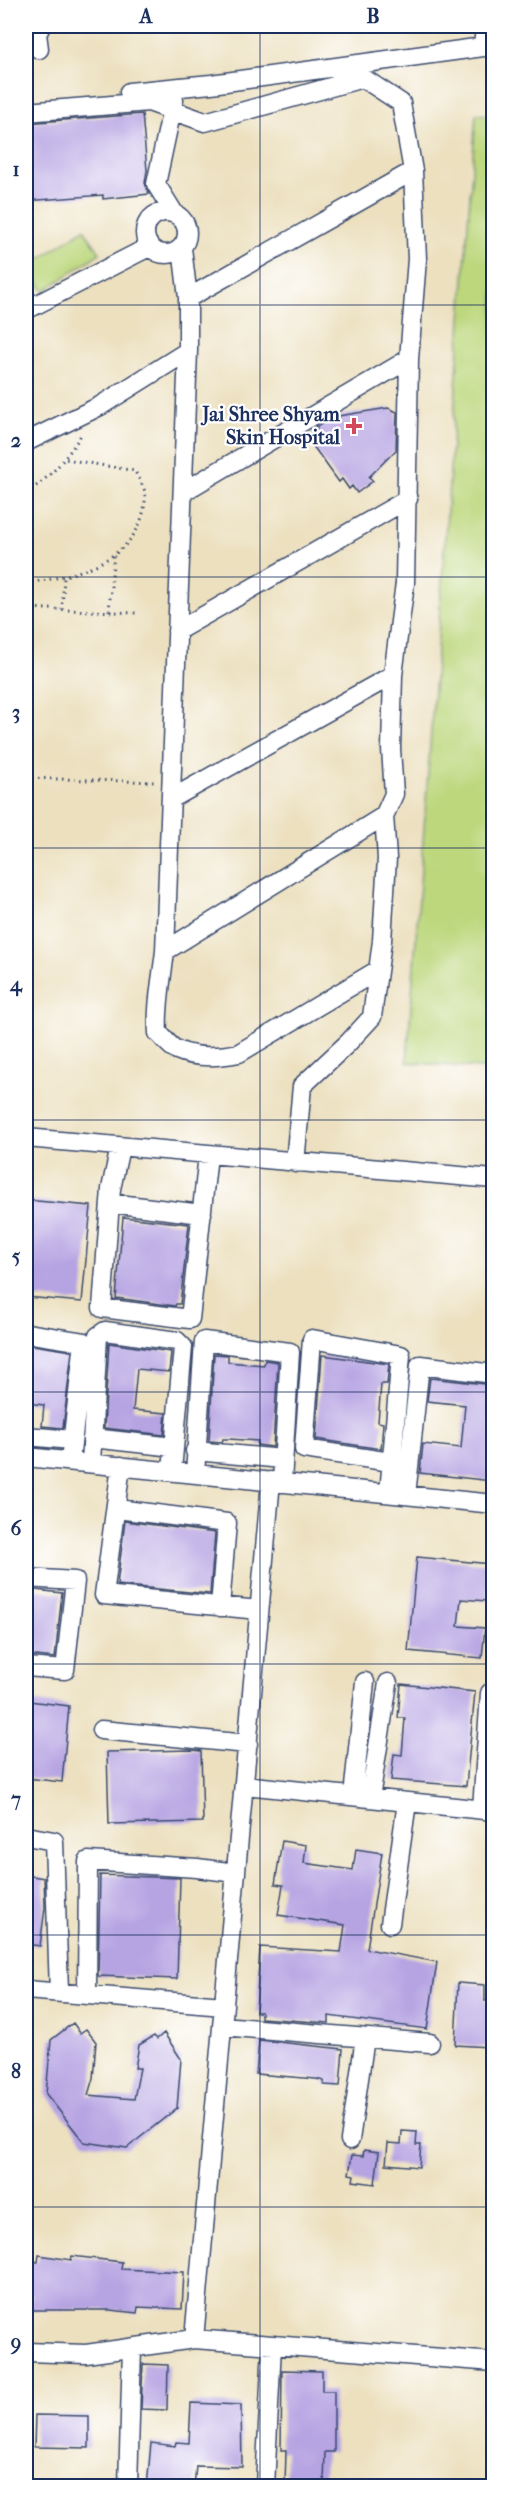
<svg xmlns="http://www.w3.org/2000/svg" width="519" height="2512" viewBox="0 0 519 2512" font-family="'IM FELL French Canon',serif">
<rect width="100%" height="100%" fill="#fff"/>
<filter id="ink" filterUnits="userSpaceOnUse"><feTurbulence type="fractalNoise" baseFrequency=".0167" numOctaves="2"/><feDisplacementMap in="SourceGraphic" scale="12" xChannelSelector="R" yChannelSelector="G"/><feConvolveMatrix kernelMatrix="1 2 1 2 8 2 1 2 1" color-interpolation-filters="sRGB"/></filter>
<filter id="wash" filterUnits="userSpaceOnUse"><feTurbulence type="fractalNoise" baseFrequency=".008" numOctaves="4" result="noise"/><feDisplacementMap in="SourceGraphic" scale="24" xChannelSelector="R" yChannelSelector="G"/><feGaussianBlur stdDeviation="1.35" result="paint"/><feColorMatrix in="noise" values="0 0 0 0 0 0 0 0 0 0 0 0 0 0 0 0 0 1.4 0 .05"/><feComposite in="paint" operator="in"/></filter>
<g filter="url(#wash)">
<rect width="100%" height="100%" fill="#ece0bf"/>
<!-- green -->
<path fill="#bcd77c" stroke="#6c836d" stroke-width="1.5" d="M476,114L494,116L493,1069L407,1062Z
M84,229L100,253L44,291L28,267Z"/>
<g id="blocks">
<!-- building -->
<path fill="#b5a3e2" d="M142,114L147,170L145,183L149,194L103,199V195L26,201V123Z
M388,408L397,412L396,450L369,477L373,481L357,493L352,486L349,489L342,479L339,482L313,446L317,442L311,434L317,430L315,428L332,417Z
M26,1200L91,1206L82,1302L26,1297Z
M123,1217L189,1224L180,1304H176L175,1306L116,1298Z
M109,1343L171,1352L169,1372L137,1369L133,1410L166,1413L164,1435L104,1428Z
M26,1344L72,1351L63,1428L42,1426L44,1405L26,1403Z
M214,1354L228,1355V1362L264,1365L265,1360L278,1362L273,1447L257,1445L258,1441L229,1439H223L222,1442L209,1441Z
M322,1355L389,1364L387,1384H381L378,1422L383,1423L381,1449L316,1439Z
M430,1378L494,1385L492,1481L420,1473L423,1444L461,1448L465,1405L427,1401Z
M125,1521L215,1533L210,1594L117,1585Z
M417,1557L491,1564L487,1601L461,1599L458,1626L485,1628L482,1658L408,1651Z
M26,1589L62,1593L55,1658L26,1655Z
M401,1684L475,1692L466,1786L391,1780L394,1754L402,1755L405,1718H398Z
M29,1701L69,1706L62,1782L26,1778V1708H29Z
M191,1750L201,1751L203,1822L109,1824L107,1752Z
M282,1841L306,1845L304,1863L353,1870L356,1849L382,1853L367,1949L437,1962L427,2029L329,2016V2023L261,2018V2012H256L260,1947L341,1952L345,1925L278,1915L283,1885L275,1884Z
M26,1875L44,1878L45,1908L40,1946L26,1944Z
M100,1875L180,1878L177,1979L98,1976Z
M458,1983L485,1985V2001H494V2027H490L489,2047L455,2045Z
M73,2023L80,2033L86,2029L96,2042L93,2078L88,2095L134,2099L140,2068H135L139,2045L154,2036L157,2039L164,2033L181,2059L177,2108L127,2148L84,2142L46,2094L51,2040Z
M259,2040L343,2049L340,2086L324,2085V2081L316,2079L256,2074Z
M402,2131L417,2132L416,2145H421L419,2167L386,2164L388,2143L401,2144Z
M364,2150L379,2152L375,2184L353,2181L354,2175L349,2174L352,2155L363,2156Z
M39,2255L71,2260L72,2256L122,2262L121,2269L184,2272L182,2309L138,2307L137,2313L110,2310H30L32,2295L26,2294V2261L38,2262Z
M143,2364L168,2365L167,2410L141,2409Z
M282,2370L322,2371V2391H334V2452H325L324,2487H285L286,2451H281Z
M191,2403L241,2405L242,2467L196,2466L194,2487H147L151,2443L175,2446L176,2442L189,2443Z
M35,2415L89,2416V2448L34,2447Z"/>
</g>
</g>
<g filter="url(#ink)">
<use href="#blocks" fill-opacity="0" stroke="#3a4a6d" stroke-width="1.5"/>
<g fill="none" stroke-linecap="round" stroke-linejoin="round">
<!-- street casing -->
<g stroke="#3a4a6d" stroke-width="21">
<path id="street" d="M483,47L485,26
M39,49L37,34L41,26
M129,92L211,84L483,47H494
M26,112L149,102L205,122L363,78L401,103L413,171L417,259L409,359L405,583L393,675L391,749L394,794L384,816L387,858L382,941L372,1017L348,1043L302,1086L295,1163
M145 233a21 21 0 1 1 42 0a21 21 0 1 1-42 0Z
M174,213L156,184L174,100
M182,248L188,298V351L165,951C162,978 156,1006 158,1033C164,1038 170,1047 177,1050C197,1059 219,1057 239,1053L378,970
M188,298L413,171
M26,310L149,247
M26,442L100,406L188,351
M183,492L409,359
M177,631L408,499
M171,799L393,675
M165,951L384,816
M26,1138L494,1179
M120,1147L111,1189L102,1308L190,1319L208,1155
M110,1203L202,1214
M26,1333L84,1342L70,1461
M26,1436L72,1440
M92,1438L174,1447
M195,1451L283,1459
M26,1457L494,1504
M91,1463L98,1336L105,1331L177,1341L183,1347L172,1471
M121,1466L104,1595L259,1610
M195,1474L204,1341L290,1352L282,1482
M389,1493L401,1355L312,1339L304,1449L391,1462
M406,1495L420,1365L494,1374
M117,1509L227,1523L220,1607
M26,1578L75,1581L65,1670L26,1667
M101,1730L248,1744
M244,1785L494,1811
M353,1796L365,1682
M370,1798L388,1683
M482,1809L490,1693
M26,1836L54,1841L59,1992
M390,1924L407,1802
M26,1990L224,2006
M87,1995L88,1861L197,1868L236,1873
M222,2026L430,2043
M350,2140L365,2038
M194,2339L271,1481
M26,2352L86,2354L194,2339L494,2362
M128,2486L132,2348
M265,2486L272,2345"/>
</g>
<!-- path -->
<path stroke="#3a4a6d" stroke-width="3" stroke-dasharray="1.5 4.5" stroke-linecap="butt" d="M26,493C50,478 66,459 81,435
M26,583C67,578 126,564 141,520C144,512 146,500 145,492C143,485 138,478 135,471L65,459
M26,608L136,613
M62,610L64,577
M109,611L114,553
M26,778L156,782"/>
<!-- street -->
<use href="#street" stroke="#fff" stroke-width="18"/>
</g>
</g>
<!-- grid -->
<path fill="none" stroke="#1b2f5e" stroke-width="1.5" stroke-opacity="0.55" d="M260,26V2486M26,305H494M26,577H494M26,848H494M26,1120H494M26,1392H494M26,1664H494M26,1935H494M26,2207H494"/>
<!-- markers -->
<path fill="#d1495b" stroke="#fff" stroke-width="2" d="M351 417h6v6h6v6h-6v6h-6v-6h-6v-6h6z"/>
<g text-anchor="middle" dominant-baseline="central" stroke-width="4.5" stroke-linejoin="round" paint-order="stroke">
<!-- poi labels -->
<g font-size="20" font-weight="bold" fill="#1b2f5e" stroke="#fff" text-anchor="end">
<text x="340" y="414">Jai Shree Shyam<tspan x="340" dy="23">Skin Hospital</tspan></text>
</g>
</g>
<!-- margin -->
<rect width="519" height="2512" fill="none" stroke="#fff" stroke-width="66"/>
<rect x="33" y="33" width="453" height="2446" fill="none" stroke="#1b2f5e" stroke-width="2"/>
<g font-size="20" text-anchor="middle" font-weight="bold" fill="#1b2f5e">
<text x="146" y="23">A</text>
<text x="373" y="23">B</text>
<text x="16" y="176">1</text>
<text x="16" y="447">2</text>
<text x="16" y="719">3</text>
<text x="16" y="991">4</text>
<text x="16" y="1263">5</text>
<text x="16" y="1535">6</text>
<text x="16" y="1806">7</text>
<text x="16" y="2078">8</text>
<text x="16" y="2350">9</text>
</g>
</svg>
